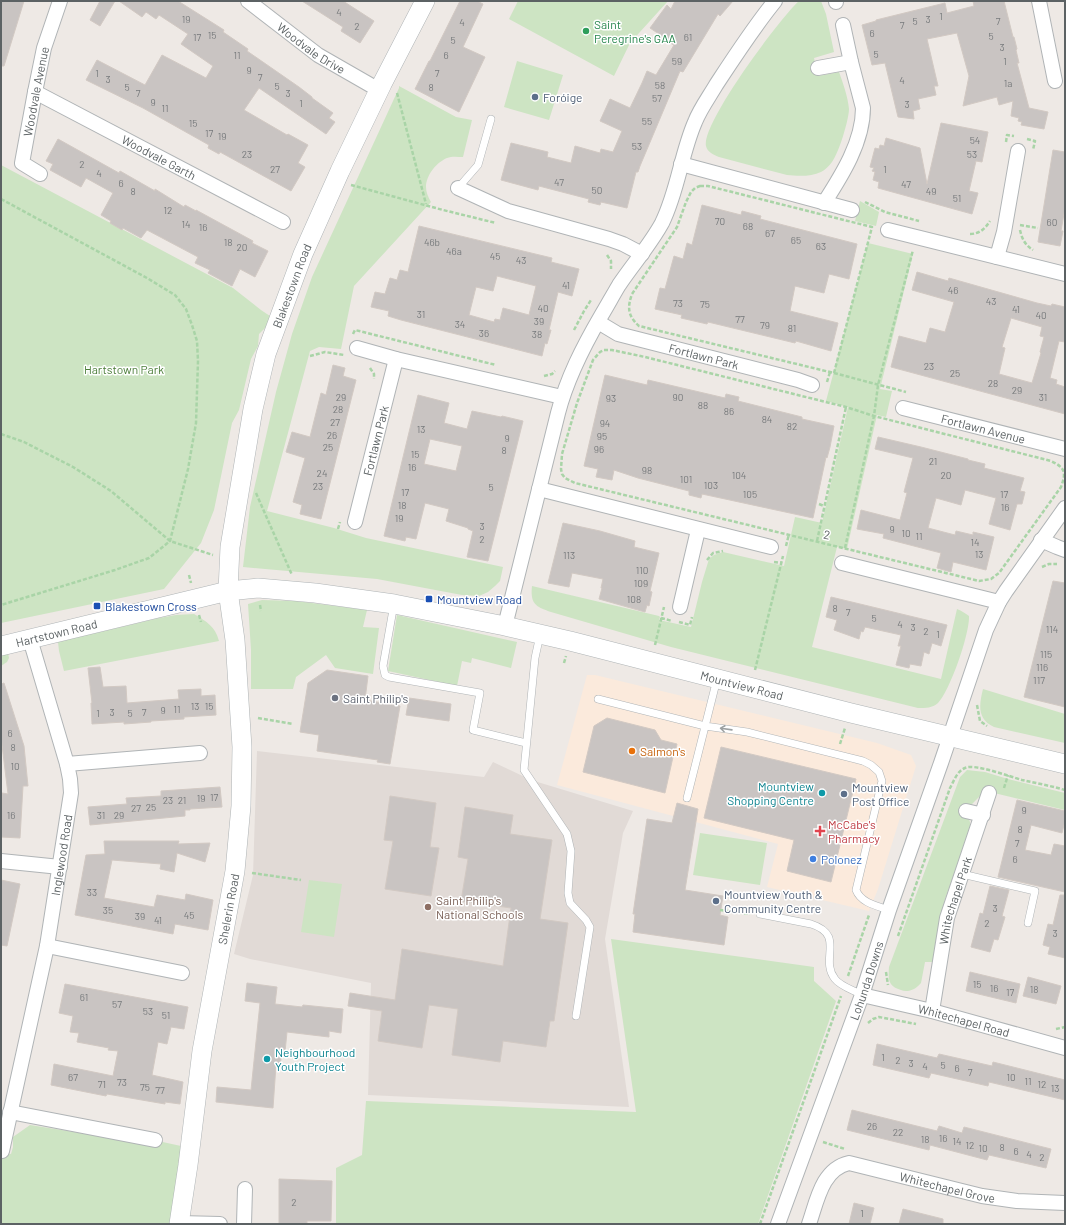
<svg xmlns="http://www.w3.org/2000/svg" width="1066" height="1225" viewBox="0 0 1066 1225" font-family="Barlow,sans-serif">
<rect width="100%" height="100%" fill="#eee9e5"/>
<!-- commercial -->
<path fill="#fbeadc" d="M587,675H595L877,743L911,755L916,766L878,889L869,911L767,887L778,844L557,785Z"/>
<!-- education -->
<path fill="#e1dad6" d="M257,751L484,777L493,762L531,780L633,811L623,833L605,939L629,1107L368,1095L371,983L250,959L234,954L253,875Z"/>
<!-- green -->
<path fill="#cde4c3" d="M518,1H668L630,43L614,76L509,19Z
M799,1H821L826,14L834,52L814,58L818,76L839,72C843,83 848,97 849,109C849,119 839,153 832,162C829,166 825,170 821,172C811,177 797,176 787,175L719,157C714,155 707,152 706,146C701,124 780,18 799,1Z
M517,61L563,75L549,120L504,107Z
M399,86L456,117L472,120L463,157C458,157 452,156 447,158C437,162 426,175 426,187C426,192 428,197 431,202L354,286L341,349L319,347L310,351L267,511L334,528L366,538L503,567L500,581L495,586L488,592L479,596L462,595L377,579L243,567L250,507L276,392L292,334L312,277L399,88Z
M1,165L233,288L261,310L270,316L268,325L259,334L258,346L251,359L239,410L232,423L214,510L201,543L164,589L1,623Z
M860,201L879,212L876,226L855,221Z
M868,243L913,254L880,389L892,391L886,417L877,415L847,549L837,547L812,647L941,679L957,609C962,611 965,613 969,616C970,633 950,691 938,703C932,708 926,708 918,708L671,647L551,612C536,607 530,604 532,586L659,616L660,617L659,620L691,627L702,582L709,559L714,555L723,552L784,566L795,517L822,523L848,407L826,401Z
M262,600L296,601L367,610L363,627L379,628L373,674L335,668L326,655L296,677L293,689H251V650L248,604Z
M194,614C207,622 215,626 219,641L64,671L59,651L58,642L159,618L176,615Z
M397,615L517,642L511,668L472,658L471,663L462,661L457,686L388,671Z
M8,653L9,658L7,662L1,666V655Z
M983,689L1065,714V743L994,727C977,719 979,705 983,689Z
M967,770L985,772L1008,779L1065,793V810L990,792L983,793L970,806L966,812L970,822V830L945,899L933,962H925L921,983C919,985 916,988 914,989C910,991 905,992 901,990C888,986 888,979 889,967L960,777Z
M700,833L767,843L760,885L693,875Z
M309,880L342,884L334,937L301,932Z
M611,939L814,967V981L836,1001L758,1224H336V1168L362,1155L366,1101L636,1112Z
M30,1125L124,1140L158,1141L181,1146L170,1224H1V1153L11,1154L13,1147V1137Z"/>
<!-- building -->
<path fill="#c9c4c2" stroke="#d2c9c3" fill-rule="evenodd" d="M1,1H24L4,66H1Z
M100,1H115L100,26L90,20Z
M119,1H178L224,30L223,32L248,49L247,51L299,87L312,97V98L333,113L329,118L335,122L326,134L259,88L244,110L287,135L288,134L308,145L298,163L305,167L291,191L220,152L219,154L208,148L209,145L143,108L86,80L97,60L145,85L162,55L206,78L213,66L181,44L188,34L159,15L156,19L146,12L142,17Z
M302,1H343L374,21L360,43L341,31L343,27Z
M460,1H477L483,4L463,47L485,57L459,112L415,89L429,61H430Z
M675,1H733L720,16L718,14L683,72L680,71L640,166L638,172H636L627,208L601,202L600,205L588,202L589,199L539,186L538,190L501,180L511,143L548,152L547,157L571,163L575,146L600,153L601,149L613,152L622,131L600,121L610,99L630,108L642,83L647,71L656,75L674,45L661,38L662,36L650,28L667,5L671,9Z
M973,1H1004L1013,37H1014L1017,49L1016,50L1019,63H1017L1029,108L1048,112L1044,129L1021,125L1022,122L1018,121L1019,118L1011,116L1013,101L999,105L997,97L963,106L969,76L957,33L927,39L938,86H934L936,95L918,99L920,109L913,111L914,119L898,117L885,63L872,65L862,25L876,21V20L945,3L947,13L974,6Z
M941,123L988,132L982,162L976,161L969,191L978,193L972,214L878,188L879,182L873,180L875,172L872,171L874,168L870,167L875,148L879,149L880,145L884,146L886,138L920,148L927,184Z
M58,139L119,173L120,171L155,191V189L184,207L185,205L196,211V210L253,241L252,243L268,251L255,277L240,269L232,286L208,273L210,270L195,263L198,257L147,230L141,238L123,228L122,230L110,223L111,221L101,215L113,193L86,178L81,187L50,170L53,164L46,161Z
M1053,150L1065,152V208L1061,231H1063L1060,246L1038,242Z
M702,205L741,215L742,211L761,216L760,219L857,244L849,279L829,274L824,293L795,286L790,311L838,323L831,351L796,341L795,343L708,322L707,324L681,318L682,315L655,309L660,288L665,289L674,256L683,259L687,243L692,245Z
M419,226L552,258L551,262L579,269L572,296L558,292L549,330H551L547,344L545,343L542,356L401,320L388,316L389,311L371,307L375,292L385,294L390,278L397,280L400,270L408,272ZM497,276L536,286L529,315L503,308L500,320L495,319L494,322L469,315L476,287L493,291Z
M917,272L948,281L949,278L1037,303L1051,306L1052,304L1065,307V342L1059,341L1050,378L1057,380L1056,384L1065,387V414L891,367L899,336L926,343L930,328L945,332L954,302L912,290ZM1011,318L1042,327L1040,336L1044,337L1040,352L1041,353L1032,383L999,374L1005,348L1002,347Z
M333,365L345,368L343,376L356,380L321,519L300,514L302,505L293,502L305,458L286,452L292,432L310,437L321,393L326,395Z
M605,375L647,385L648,380L725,398L726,394L739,397L738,401L802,417V419L834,426L830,447L827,458L826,457L813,518L702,494L701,498L689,495V491L638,478L614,470L612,480L596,477L598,469L584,466Z
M418,395L449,403L444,423L467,429L472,411L501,417L502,416L523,421L488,561L467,557L473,531L468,529V528L446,521L449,509L425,503L416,539L406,537L405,541L384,536ZM430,439L462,446L456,471L424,464Z
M878,437L921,447L968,459V460L985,464L984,468L1024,478L1020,491L1025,492L1022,504H1017L1010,530L989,524L996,498L965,490L961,505L936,498L928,528L955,535L956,531L973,535V532L994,537L986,570L953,562L951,572L937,568L941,553L883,538L884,534L857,529L861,510L900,520L907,493L904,492L913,458L875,449Z
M563,523L600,531L635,541L634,547L659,553L650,591L652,592L649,606L647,605L645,612L599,599L602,588H601L603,579L572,573L569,587L548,583Z
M1053,581L1065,583V707L1024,697Z
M831,597L947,625L941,646L932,643L929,654L924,652L921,666L910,664L909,668L896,665L901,646H898L901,635L865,627L863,632L861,631L859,639L834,630L837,620L826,617Z
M100,667L103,687L126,686L127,703L179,699L178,690L201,689V696L215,695L216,715L184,717V719L151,721V722L124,724V722L92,724L91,703H92L88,668Z
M327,670L368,676L365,700L400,706L390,764L377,762L378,760L317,751L319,735L300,732L308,683Z
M4,683L24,746L28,786H23L20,838L1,837L2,793L8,794L1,737V684Z
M409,698L451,704L449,721L406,715Z
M607,718L655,730L661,740L677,744L674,757H673L665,793L583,772L594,726Z
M721,747L856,779L831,882L787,871L794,840L704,818Z
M220,787L222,807L190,809V810H185V816L90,825L88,807L127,804L126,798L161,796V791Z
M390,796L436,803L430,847L439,848L431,896L385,889L393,841L384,840Z
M1017,800L1065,811V821L1062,833L1031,825L1025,850L1051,855L1054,844L1065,846V892L998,877Z
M677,803L698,809L685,890L723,896L720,915L728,917L724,945L633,932L635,914H633L647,819L672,823Z
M465,807L513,815L510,834L552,840L540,919L568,923L554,1021H550L546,1047L503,1041L500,1062L452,1055L458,1009L429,1005L422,1048L378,1041L382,1011L348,1006L350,993L395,1000L402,949L503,966L511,908L461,901L468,859L458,857Z
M104,841H179L178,844L210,843L205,862L177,853L174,872L160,869L161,864L112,860L104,898L154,907L157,895L185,900L186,894L213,900L208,930L175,924L173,934L75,915L86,855L105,854Z
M1,880L20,884L7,946L1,945Z
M990,886L1009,890L1002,916L1005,917L998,940L994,939L990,952L971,947L980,913L983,914Z
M1060,895H1065V958L1048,954L1050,947L1043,945L1048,924L1053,925Z
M970,972L1020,984L1016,1003L966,991Z
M1028,977L1061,986L1056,1004L1023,996Z
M247,983L277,987L275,1004L302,1007L303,1005L343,1009L341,1033L329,1031V1037L287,1032L285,1052H282L280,1066L276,1065L273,1108L216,1102L217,1087L251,1090L260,1003L245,1001Z
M65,984L188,1007L184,1029L171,1027L167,1044L158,1042L152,1075L183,1082L180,1104L165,1102V1104L107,1094L106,1096L51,1085L54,1064L113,1076L118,1051L108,1050L109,1048L77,1042L79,1033L70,1032L73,1016L59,1013Z
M877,1044L937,1058L939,1054L992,1066L993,1062L1065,1080V1100L989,1082L988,1086L931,1073L929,1078L873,1065Z
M852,1110L937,1131L939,1126L962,1133L964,1127L1051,1149L1046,1168L989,1155L987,1160L930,1145L929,1150L847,1130Z
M279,1179L332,1181L331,1221H307V1224H279Z
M854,1203L874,1208L870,1224H849Z
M903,1209L943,1219V1224H899Z"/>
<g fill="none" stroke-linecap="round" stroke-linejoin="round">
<!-- lane casing -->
<g stroke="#b0b4b6" stroke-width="8">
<path id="lane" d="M458,188L478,165L491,119
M394,604L383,666L385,675L389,677L480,693L473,730L526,743
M540,635L535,658L524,770L567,834L571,851L568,893L570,903L586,920L590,927L576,1016
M598,699L705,726L747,732L863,761L871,765L879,772L882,781L856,890C861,903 877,906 889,910
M687,798L717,679
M962,874L1035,891L1028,923
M760,914L811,924C846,935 819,959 835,979C840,986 853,990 862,995"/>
</g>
<!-- street casing -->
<g stroke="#b0b4b6" stroke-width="16">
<g id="street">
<path id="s1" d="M248,1L318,55L379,90"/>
<path d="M836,1V2"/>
<path d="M1039,1L1055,81"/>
<path d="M818,68L851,62"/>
<path id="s2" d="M35,92L283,222"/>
<path d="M681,164L852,210"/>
<path id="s3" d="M40,174L22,163L35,92L44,48L60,1"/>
<path d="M458,188L508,211L609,239L623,244L642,254"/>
<path d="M824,203C842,175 863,142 863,108L851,62L843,25"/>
<path d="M888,230L1065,274"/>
<path d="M997,257L1004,232L1018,151"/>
<path id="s4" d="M598,322L618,334L798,380L812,385"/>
<path d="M357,348L396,359L562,397"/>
<path id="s5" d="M903,408L1065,449"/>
<path d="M539,489L771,547"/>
<path id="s6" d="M355,522L396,359"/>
<path d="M1041,540L1057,547L1065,550"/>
<path d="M842,563L999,602"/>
<path d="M680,607L698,530"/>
<path d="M505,626L558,413C567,378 583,347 601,316C607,306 613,295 619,285C633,264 650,245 662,223C678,191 681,154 695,122C700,109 709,97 716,85C735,56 753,28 775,1"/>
<path d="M67,764L200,753"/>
<path d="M966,811L983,815"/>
<path d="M1,861L60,867"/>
<path d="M47,946L182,973"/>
<path id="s7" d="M862,995L932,1011L1065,1048"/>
<path id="s8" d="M932,1011L947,918L989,793"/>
<path d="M10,1112L155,1140"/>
<path id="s9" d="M2,1151L47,946L71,793L70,779L67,764L30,639"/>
<path d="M179,1223L220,1224"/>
<path d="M244,1224L245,1189"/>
<path id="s10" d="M778,1224L862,995L889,910L941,763L986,630L999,602L1006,591L1065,508"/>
<path id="s11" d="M809,1224C817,1201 822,1169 849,1163L982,1196L1017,1201L1065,1203"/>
</g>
</g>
<!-- secondary casing -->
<g stroke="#afb4b6" stroke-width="20">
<g id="secondary">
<path id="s12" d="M1,646L228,591L258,588L315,593L394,604L505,626L570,641L851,713L1065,764"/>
<path id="s13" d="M179,1224L188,1165L202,1051L235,871L241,806L242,747L235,640L228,591L230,547L253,409L266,354L303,254L340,171L382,84L425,1"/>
</g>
</g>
<!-- path -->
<path stroke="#a9d4a7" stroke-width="2.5" stroke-dasharray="4 2" stroke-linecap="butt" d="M397,93L426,204
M1027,139L1035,141L1033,150
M1006,142L1007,135L1014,136
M351,185L443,210L496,223
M700,186H708L872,227L834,373L639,326C628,316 627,308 632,294L677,227L686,202L691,192L695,188Z
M1,199L147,278L175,295L186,309L192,325L197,341L198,361L196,423L188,469L170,541L149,558L115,570L1,605
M865,202L885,212L919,221
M1020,225L1038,228
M1020,230C1022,239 1025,245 1033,250
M970,234C979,234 985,229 990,221
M607,255L611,261V269
M574,330L584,311L591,300
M353,334L355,330L496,365
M604,350H612L645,357L846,407L874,416L1051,461C1066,468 1066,473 1061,487L999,573L991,579L979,581L575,483L565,478L562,474L561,469L562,454L577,403L593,360L600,352Z
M310,356L325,352L344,355
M370,368L374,374V379
M834,373L906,392
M544,376L552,374L555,371
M827,382L830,372
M1,434L24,442L73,467L111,491L170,541L213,555
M256,493L292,575
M819,504L824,506
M338,529L340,522
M817,541L846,407
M786,546L789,534
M845,548L874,416L878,385L913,250
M707,560L713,553L723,551
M774,562L782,563
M1042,567L1049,564H1057
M189,575L191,583
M260,605L261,611
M199,615L201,622
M661,618L672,621
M679,622L690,625L692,617
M655,645L664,607
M564,663L566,656
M755,670L783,556
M977,705L980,721L987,726
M258,718L293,724
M840,744L845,728
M1004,788L1008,775
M252,873L301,880
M720,910L750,914
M898,936L950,788C954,781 957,771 965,768C974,763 1011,777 1022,780C1036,783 1051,786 1065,790
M886,972L888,985
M848,976L869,915
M868,1023L873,1019L879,1017L916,1024
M1056,1029L1065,1027
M823,1142L845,1149
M760,1224L841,996"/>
<!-- lane -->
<use href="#lane" stroke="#fff" stroke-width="7"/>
<!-- street -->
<use href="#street" stroke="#fff" stroke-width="14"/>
<!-- secondary -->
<use href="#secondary" stroke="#fff" stroke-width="19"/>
</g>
<!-- one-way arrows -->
<defs><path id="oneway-shaft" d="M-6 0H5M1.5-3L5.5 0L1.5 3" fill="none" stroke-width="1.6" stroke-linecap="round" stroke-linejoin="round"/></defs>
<use stroke="#9da1a2" href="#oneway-shaft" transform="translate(726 729) rotate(-172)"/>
<!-- markers -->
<circle fill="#2e9e5b" stroke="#fff" stroke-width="1.5" cx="586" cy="31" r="4"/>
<g fill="#5c6f8a" stroke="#fff" stroke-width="1.5">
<circle cx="535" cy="97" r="4"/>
<circle cx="844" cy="794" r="4"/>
<circle cx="716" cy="901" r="4"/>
</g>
<g fill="#1a4fb4" stroke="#fff" stroke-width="1.5">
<rect x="425" y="595" width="8" height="8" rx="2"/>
<rect x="93" y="602" width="8" height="8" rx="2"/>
</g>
<circle fill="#6b7280" stroke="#fff" stroke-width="1.5" cx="335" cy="698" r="4"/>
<circle fill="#e8710a" stroke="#fff" stroke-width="1.5" cx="632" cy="751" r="4"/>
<g fill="#0f9aa8" stroke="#fff" stroke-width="1.5">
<circle cx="822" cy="793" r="4"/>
<circle cx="267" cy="1059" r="4"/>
</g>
<path fill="#e0444e" stroke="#fff" stroke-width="1.5" d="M818 825h4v4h4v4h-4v4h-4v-4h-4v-4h4z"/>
<circle fill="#3f7fe0" stroke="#fff" stroke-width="1.5" cx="813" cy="859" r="4"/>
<circle fill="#8d6e63" stroke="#fff" stroke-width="1.5" cx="428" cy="907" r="4"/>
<g text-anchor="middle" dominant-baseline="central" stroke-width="3" stroke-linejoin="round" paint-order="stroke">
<!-- number labels -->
<g font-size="10" fill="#777a7c">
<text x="339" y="12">4</text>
<text x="941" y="16">1</text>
<text x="186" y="19">19</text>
<text x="928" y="19">3</text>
<text x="915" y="21">5</text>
<text x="998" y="21">7</text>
<text x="462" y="22">4</text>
<text x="902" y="25">7</text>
<text x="357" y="26">2</text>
<text x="872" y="33">6</text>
<text x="212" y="35">15</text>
<text x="991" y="36">5</text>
<text x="197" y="37">17</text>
<text x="688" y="37">61</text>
<text x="453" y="40">5</text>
<text x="1002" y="47">3</text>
<text x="876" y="54">5</text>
<text x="237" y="55">11</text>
<text x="446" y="55">6</text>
<text x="677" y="61">59</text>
<text x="1005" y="61">1</text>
<text x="249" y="70">9</text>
<text x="97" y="73">1</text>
<text x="437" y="73">7</text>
<text x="260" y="77">7</text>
<text x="108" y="79">3</text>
<text x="902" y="80">4</text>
<text x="1008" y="83">1a</text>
<text x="660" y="85">58</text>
<text x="277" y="86">5</text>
<text x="127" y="87">5</text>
<text x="431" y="87">8</text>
<text x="138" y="93">7</text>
<text x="288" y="93">3</text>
<text x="657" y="98">57</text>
<text x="153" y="102">9</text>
<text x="301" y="103">1</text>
<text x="907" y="104">3</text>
<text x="165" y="108">11</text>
<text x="647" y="121">55</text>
<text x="193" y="123">15</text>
<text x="209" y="133">17</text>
<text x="222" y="136">19</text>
<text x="975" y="140">54</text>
<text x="637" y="146">53</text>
<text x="247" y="154">23</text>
<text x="972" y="154">53</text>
<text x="82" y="164">2</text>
<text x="275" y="169">27</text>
<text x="885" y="169">1</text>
<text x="99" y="173">4</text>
<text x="559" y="182">47</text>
<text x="121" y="183">6</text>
<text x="906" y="184">47</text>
<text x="597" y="190">50</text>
<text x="133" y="191">8</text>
<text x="931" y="191">49</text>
<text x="957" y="198">51</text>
<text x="168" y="210">12</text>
<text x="720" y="221">70</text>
<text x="1052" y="222">60</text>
<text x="186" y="224">14</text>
<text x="748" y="226">68</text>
<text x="203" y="227">16</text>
<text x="770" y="233">67</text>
<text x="796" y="240">65</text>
<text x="228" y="242">18</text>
<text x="432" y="242">46b</text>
<text x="821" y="246">63</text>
<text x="242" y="247">20</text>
<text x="454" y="251">46a</text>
<text x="495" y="256">45</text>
<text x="521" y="260">43</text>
<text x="566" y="285">41</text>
<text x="953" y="290">46</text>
<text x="991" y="301">43</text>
<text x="678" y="303">73</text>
<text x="705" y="304">75</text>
<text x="543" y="308">40</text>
<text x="1016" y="309">41</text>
<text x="421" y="314">31</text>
<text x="1041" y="315">40</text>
<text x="740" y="319">77</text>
<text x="539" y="321">39</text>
<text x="460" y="324">34</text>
<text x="765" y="325">79</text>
<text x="792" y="328">81</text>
<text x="484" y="333">36</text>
<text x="537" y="334">38</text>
<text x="929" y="366">23</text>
<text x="955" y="373">25</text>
<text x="993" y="383">28</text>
<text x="1017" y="390">29</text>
<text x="341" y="397">29</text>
<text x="678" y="397">90</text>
<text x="1043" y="397">31</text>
<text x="611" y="398">93</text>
<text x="703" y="405">88</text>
<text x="338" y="409">28</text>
<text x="729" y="411">86</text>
<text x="767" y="419">84</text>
<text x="335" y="422">27</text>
<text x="605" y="423">94</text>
<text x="792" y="426">82</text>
<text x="421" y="429">13</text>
<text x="332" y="435">26</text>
<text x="602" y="436">95</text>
<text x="507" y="438">9</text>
<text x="328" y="447">25</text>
<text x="599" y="449">96</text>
<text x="504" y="450">8</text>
<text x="415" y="454">15</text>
<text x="933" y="461">21</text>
<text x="412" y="467">16</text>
<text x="647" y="470">98</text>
<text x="322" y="473">24</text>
<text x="739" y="475">104</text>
<text x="946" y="475">20</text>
<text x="686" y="479">101</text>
<text x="711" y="485">103</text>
<text x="318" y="486">23</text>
<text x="491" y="487">5</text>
<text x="405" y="492">17</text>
<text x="750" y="494">105</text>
<text x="1004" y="494">17</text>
<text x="402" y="505">18</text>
<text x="1005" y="507">16</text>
<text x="399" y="518">19</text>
<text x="482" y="526">3</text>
<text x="892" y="529">9</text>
<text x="906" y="533">10</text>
<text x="919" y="536">11</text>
<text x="482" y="539">2</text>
<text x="975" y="542">14</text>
<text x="979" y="554">13</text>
<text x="569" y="555">113</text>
<text x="642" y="570">110</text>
<text x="641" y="583">109</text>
<text x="634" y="599">108</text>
<text x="835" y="608">8</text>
<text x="848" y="612">7</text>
<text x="874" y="618">5</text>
<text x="900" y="624">4</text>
<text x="913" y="627">3</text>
<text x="1052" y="629">114</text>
<text x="926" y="631">2</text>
<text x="938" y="634">1</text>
<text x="1046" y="654">115</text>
<text x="1042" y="667">116</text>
<text x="1039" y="680">117</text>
<text x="195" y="706">13</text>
<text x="209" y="706">15</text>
<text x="177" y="709">11</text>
<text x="163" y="710">9</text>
<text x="112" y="712">3</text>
<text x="144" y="712">7</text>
<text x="98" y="713">1</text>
<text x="130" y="713">5</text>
<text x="10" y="733">6</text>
<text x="13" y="747">8</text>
<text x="15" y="766">10</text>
<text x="214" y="797">17</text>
<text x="201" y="798">19</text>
<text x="168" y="800">23</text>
<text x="182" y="800">21</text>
<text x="151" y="807">25</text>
<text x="136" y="808">27</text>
<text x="1024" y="810">9</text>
<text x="11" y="815">16</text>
<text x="101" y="815">31</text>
<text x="119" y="815">29</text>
<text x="1020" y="829">8</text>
<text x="1017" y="843">7</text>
<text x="1015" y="859">6</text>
<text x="92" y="892">33</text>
<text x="995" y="908">3</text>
<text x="108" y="910">35</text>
<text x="189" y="915">45</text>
<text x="140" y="916">39</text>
<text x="158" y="920">41</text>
<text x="987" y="923">2</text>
<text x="1055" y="933">3</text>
<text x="977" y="984">15</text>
<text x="994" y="988">16</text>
<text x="1034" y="989">18</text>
<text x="1010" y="992">17</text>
<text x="84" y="997">61</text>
<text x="117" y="1004">57</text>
<text x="148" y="1011">53</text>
<text x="166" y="1015">51</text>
<text x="883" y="1057">1</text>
<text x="898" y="1060">2</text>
<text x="911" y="1063">3</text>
<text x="943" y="1065">5</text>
<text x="925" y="1066">4</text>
<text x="957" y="1068">6</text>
<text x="970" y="1072">7</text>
<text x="73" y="1077">67</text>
<text x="1011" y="1077">10</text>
<text x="1028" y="1081">11</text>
<text x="122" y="1082">73</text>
<text x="102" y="1084">71</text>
<text x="1042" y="1084">12</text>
<text x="145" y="1087">75</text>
<text x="1055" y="1088">13</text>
<text x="160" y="1090">77</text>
<text x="872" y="1126">26</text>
<text x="898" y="1132">22</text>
<text x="943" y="1138">16</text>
<text x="925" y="1139">18</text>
<text x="957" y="1141">14</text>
<text x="970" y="1145">12</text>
<text x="1002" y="1147">8</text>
<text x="983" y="1148">10</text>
<text x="1016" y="1151">6</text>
<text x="1029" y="1154">4</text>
<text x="1042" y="1157">2</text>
<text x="294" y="1202">2</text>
<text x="862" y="1213">1</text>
</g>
<!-- leisure labels -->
<g font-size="12" fill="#27864d" stroke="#fff" text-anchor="start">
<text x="594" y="24">Saint<tspan x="594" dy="14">Peregrine's GAA</tspan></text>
</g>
<!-- street labels -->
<g font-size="12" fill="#5c6264" stroke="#fff">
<text stroke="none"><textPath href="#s1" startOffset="79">Woodvale Drive</textPath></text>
<text stroke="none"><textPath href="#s3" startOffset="94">Woodvale Avenue</textPath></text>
<text stroke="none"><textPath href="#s2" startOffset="140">Woodvale Garth</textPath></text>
<text stroke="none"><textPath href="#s13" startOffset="952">Blakestown Road</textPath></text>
<text stroke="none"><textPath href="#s4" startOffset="112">Fortlawn Park</textPath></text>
<text stroke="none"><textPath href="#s5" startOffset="83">Fortlawn Avenue</textPath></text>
<text stroke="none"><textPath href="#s6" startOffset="84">Fortlawn Park</textPath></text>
<text transform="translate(827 534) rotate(13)">2</text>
<text stroke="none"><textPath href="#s12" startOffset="57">Hartstown Road</textPath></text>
<text stroke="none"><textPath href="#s12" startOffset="758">Mountview Road</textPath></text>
<text stroke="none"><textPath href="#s9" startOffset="302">Inglewood Road</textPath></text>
<text stroke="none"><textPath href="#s8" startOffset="113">Whitechapel Park</textPath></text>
<text stroke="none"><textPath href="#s13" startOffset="319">Shelerin Road</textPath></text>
<text stroke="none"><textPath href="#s10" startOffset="259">Lohunda Downs</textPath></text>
<text stroke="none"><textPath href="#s7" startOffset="105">Whitechapel Road</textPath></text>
<text stroke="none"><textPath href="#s11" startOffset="178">Whitechapel Grove</textPath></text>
</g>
<!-- service labels -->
<g font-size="12" fill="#4e5e75" stroke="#fff" text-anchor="start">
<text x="543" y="97">Foróige</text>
<text x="852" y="787">Mountview<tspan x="852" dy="14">Post Office</tspan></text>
<text x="724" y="894">Mountview Youth &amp;<tspan x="724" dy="14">Community Centre</tspan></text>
</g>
<!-- park labels -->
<g font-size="12" fill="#4c7e3a" stroke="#fff">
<text x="124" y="369">Hartstown Park</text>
</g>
<!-- transit labels -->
<g font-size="12" fill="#164399" stroke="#fff" text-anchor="start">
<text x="437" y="599">Mountview Road</text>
<text x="105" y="606">Blakestown Cross</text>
</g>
<!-- worship labels -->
<g font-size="12" fill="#5b616d" stroke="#fff" text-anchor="start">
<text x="343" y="698">Saint Philip's</text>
</g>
<!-- food labels -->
<g font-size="12" fill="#c56008" stroke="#fff" text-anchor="start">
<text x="640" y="751">Salmon's</text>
</g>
<!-- culture labels -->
<g font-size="12" fill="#0d838f" stroke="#fff" text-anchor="end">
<text x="814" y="786">Mountview<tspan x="814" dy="14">Shopping Centre</tspan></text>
<text x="275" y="1052" text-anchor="start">Neighbourhood<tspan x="275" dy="14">Youth Project</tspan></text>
</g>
<!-- health labels -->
<g font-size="12" fill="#be3a42" stroke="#fff" text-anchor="start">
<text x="828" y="824">McCabe's<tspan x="828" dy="14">Pharmacy</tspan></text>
</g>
<!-- shop labels -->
<g font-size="12" fill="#366cbe" stroke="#fff" text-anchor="start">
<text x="821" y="859">Polonez</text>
</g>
<!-- education labels -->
<g font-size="12" fill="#785e54" stroke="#fff" text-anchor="start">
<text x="436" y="900">Saint Philip's<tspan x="436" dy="14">National Schools</tspan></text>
</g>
</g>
<!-- border -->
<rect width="1066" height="1225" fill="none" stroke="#5c6264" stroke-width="4"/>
</svg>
